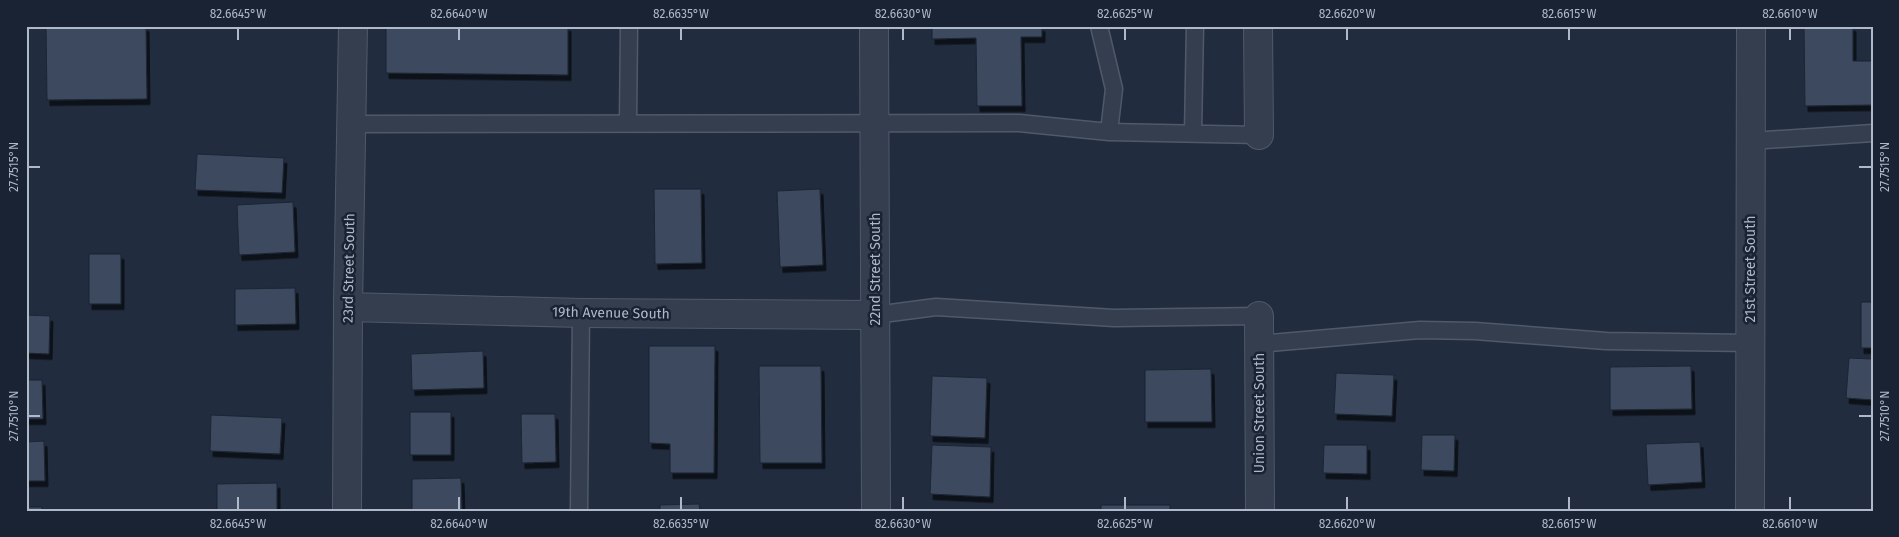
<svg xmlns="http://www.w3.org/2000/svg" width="1899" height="537" viewBox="0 0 1899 537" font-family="'Fira Sans',sans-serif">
<defs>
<filter id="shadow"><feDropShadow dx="3" dy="5.5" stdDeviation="0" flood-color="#0009"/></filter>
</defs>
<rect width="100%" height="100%" fill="#212c3e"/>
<!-- building -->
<path fill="#3c495e" stroke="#1c2535" filter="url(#shadow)" d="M46,26H146L147,99L47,100Z
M386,26H568V75L386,73Z
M932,26H1042V37H1021L1022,106H977L976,38L932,39Z
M1804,26H1853V61H1873V105L1805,106Z
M197,154L284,158L282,193L195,190Z
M654,189H701L702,263L655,264Z
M820,189L823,265L780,267L777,191Z
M293,202L295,252L239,255L237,205Z
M89,254H121V304H89Z
M295,288L296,324L235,325V289Z
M1861,302H1873V348H1861Z
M26,315L50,316L49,354L26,353Z
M649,346H715L714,473H670V444L649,443Z
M483,351L484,388L412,390L411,354Z
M1849,358L1873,359V400L1846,398Z
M759,366H821L822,463H760Z
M1691,366L1692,409L1610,410V367Z
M1211,369L1212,422H1145V370Z
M1336,373L1394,375L1392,416L1334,414Z
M932,376L987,378L985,438L930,436Z
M26,380H42L43,419H26Z
M410,412H451V455H410Z
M521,414H555L556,462L522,463Z
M211,415L282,418L280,454L210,451Z
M1422,435H1455L1454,471L1421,470Z
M44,441L45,481H26V442Z
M1700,442L1702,482L1648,485L1646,444Z
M932,445L991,447L990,497L930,494Z
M1324,445H1367V474L1323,473Z
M461,478L462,511H412V479Z
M277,483V511H217V484Z
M699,504L700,511H660V505Z
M1101,505H1170V511H1101Z
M26,507H42V511H26Z"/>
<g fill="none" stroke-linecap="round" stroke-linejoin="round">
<!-- service casing -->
<g stroke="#505969" stroke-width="19">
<path id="service" d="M1099,26L1114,89L1109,132
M628,123L629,26
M351,124L1019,123L1109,132L1259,135
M1193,133L1195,26
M1751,141L1873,133
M875,315L936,307L1114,318L1259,316
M1259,344L1420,330L1475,331L1606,341L1750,343
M579,511L581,313"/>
</g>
<!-- minor casing -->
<g stroke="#505969" stroke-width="30">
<path id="minor" d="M1258,26L1259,135
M348,307L581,313L875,315
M1259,316L1260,511
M347,511L348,307L353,26
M1750,511L1751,26"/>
</g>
<!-- tertiary casing -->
<g stroke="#505969" stroke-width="30">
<path id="tertiary" d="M874,26L876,511"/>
</g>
<!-- service -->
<use href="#service" stroke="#353e4e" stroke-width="16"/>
<!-- minor -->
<use href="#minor" stroke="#353e4e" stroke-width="28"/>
<!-- tertiary -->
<use href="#tertiary" stroke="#353e4e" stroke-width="28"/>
</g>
<!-- ticks -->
<path fill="none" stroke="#b0b9c9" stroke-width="2" d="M238,28V40M459,28V40M681,28V40M903,28V40M1125,28V40M1347,28V40M1569,28V40M1790,28V40M28,167H40M1859,167H1872M28,416H40M1859,416H1872M238,497V510M459,497V510M681,497V510M903,497V510M1125,497V510M1347,497V510M1569,497V510M1790,497V510"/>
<g text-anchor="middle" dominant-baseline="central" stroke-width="5" stroke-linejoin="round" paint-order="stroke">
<!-- street labels -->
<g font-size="14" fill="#b0b9c9" stroke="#1a2333">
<text transform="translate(349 268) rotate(-89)">23rd Street South</text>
<text transform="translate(875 269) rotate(-90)">22nd Street South</text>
<text transform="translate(1750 269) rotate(-90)">21st Street South</text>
<text transform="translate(611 313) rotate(1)">19th Avenue South</text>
<text transform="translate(1259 413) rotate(-90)">Union Street South</text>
</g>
</g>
<!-- border -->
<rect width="1899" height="537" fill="none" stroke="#1a2333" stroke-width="55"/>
<rect x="28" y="28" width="1844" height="482" fill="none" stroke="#b0b9c9" stroke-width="2"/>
<g font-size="12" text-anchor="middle" fill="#b0b9c9">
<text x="238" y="18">82.6645°W</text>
<text x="459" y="18">82.6640°W</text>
<text x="681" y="18">82.6635°W</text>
<text x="903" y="18">82.6630°W</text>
<text x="1125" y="18">82.6625°W</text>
<text x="1347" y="18">82.6620°W</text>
<text x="1569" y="18">82.6615°W</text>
<text x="1790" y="18">82.6610°W</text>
<text transform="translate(14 167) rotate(-90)" y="4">27.7515°N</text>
<text transform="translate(1885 167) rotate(-90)" y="4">27.7515°N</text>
<text transform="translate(14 416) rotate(-90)" y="4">27.7510°N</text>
<text transform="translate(1885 416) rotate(-90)" y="4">27.7510°N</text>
<text x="238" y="528">82.6645°W</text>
<text x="459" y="528">82.6640°W</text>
<text x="681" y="528">82.6635°W</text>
<text x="903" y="528">82.6630°W</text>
<text x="1125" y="528">82.6625°W</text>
<text x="1347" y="528">82.6620°W</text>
<text x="1569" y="528">82.6615°W</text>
<text x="1790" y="528">82.6610°W</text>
</g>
</svg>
